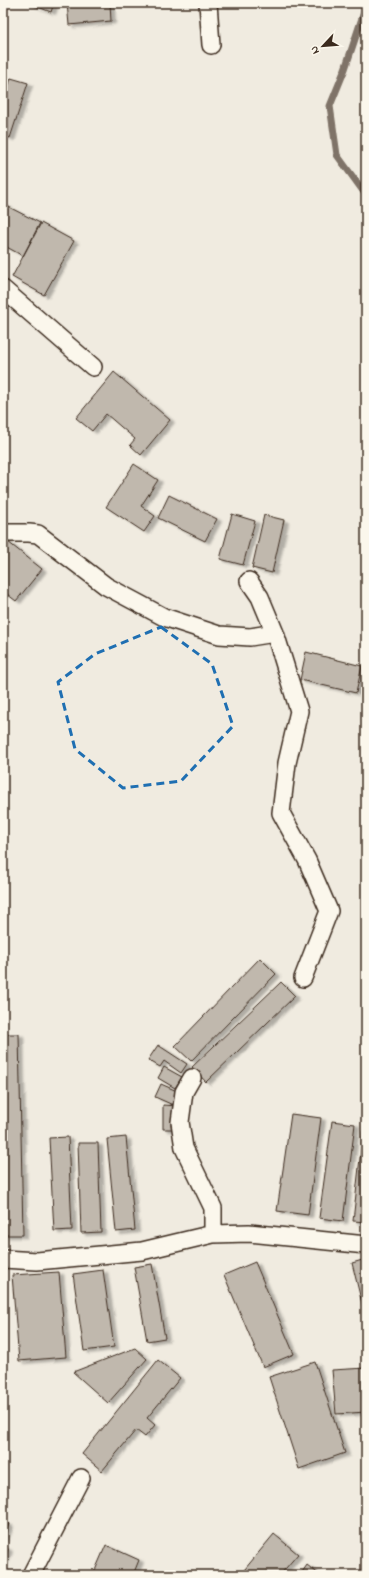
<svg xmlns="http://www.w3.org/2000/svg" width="369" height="1578" viewBox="0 0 369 1578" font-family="'Indie Flower',sans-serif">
<defs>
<filter id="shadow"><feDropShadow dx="4.5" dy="2.5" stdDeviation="1" flood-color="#0004"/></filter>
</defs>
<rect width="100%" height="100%" fill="#f0ebe0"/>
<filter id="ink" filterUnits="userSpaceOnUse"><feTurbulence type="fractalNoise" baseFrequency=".025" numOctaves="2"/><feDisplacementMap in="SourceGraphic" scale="8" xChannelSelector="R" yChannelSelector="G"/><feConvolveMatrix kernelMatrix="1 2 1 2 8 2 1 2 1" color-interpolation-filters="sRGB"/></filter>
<g filter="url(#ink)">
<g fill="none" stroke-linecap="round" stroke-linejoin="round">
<!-- stream -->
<path stroke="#7f7367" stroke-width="7" d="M365,3L364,12L345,69L330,106L337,155L366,195"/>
</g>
<!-- building -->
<path fill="#c0b8ad" stroke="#3b2a1e" filter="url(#shadow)" d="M28,3H54L51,12Z
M67,3H110L111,21L69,25Z
M11,78L28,83L10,138L3,135V102Z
M3,204L40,223L23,256L3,245Z
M41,223L74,241L44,295L12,277Z
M114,372L170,420L141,455L130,445L135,439L106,414L92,431L76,418Z
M134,464L158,480L141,506L155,516L144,532L106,507Z
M169,495L217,519L205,541L158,518Z
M232,514L255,521L243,565L220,559Z
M264,515L284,520L272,573L252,568Z
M3,538L42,569L16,601L3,591Z
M306,652L362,666L356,693L300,680Z
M260,958L276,974L191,1061L175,1046Z
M281,982L295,996L206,1082L192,1067Z
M3,1034H19L23,1235H4Z
M158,1045L187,1064L181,1073L164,1061L160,1067L148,1060Z
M164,1067L182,1077L175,1088L158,1078Z
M161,1084L179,1092L173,1105L155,1097Z
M163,1105L177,1106V1129H163Z
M291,1114L321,1118L308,1215L277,1211Z
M332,1121L355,1124L343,1221L319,1218Z
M363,1131H366V1222L353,1221Z
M68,1137L72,1230L54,1231L49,1138Z
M126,1137L135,1230L116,1232L107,1139Z
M78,1143H98L101,1232L81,1233Z
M366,1259V1320L352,1263Z
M255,1262L294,1354L263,1367L224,1275Z
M152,1264L165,1338L147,1341L134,1267Z
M103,1270L114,1347L84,1351L73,1274Z
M59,1272L66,1357L19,1361L12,1275Z
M135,1348L147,1359L108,1403L73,1372Z
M158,1360L180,1378L147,1418L155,1425L145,1437L136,1430L102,1471L82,1454Z
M315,1362L345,1453L299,1469L269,1377Z
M366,1368V1412L336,1414L332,1370Z
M3,1522L9,1524L3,1540Z
M274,1534L298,1554L280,1575H240Z
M106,1545L139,1560L133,1575H93Z
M3,1546L8,1549L4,1560H3Z
M307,1565L320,1575H300Z"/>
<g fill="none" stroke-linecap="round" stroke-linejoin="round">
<!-- street casing -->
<g stroke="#3b2a1e" stroke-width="20">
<path id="street" d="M208,3L211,45
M3,289L93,367
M3,533H29L38,534L106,586L164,617L219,635L250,637L275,633
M249,581L260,597L275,633L299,711L287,763L281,813L307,860L329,911L303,978
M192,1078L184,1092L180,1122L184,1148L213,1208V1234
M3,1259L37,1261L142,1251L213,1234L249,1233L366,1245
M31,1575L81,1478"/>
</g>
<!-- street -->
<use href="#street" stroke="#fbf7ec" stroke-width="17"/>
</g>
</g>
<!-- marked area -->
<path fill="none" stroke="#1f6fb2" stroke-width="3" stroke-dasharray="8 5" stroke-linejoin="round" d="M161,627L212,664L233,726L181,781L123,788L75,749L58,682L95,654Z"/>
<!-- margin -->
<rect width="369" height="1578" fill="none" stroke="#fbf7ec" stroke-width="16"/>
<rect x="8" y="8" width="353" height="1562" fill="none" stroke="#3b2a1e" stroke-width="1.5" filter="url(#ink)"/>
<!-- north arrow -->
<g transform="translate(323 46) rotate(244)" stroke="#fbf7ec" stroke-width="3" paint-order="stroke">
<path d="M0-3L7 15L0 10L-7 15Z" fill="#3b2a1e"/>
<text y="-6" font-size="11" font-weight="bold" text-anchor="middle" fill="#3b2a1e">N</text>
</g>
</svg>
